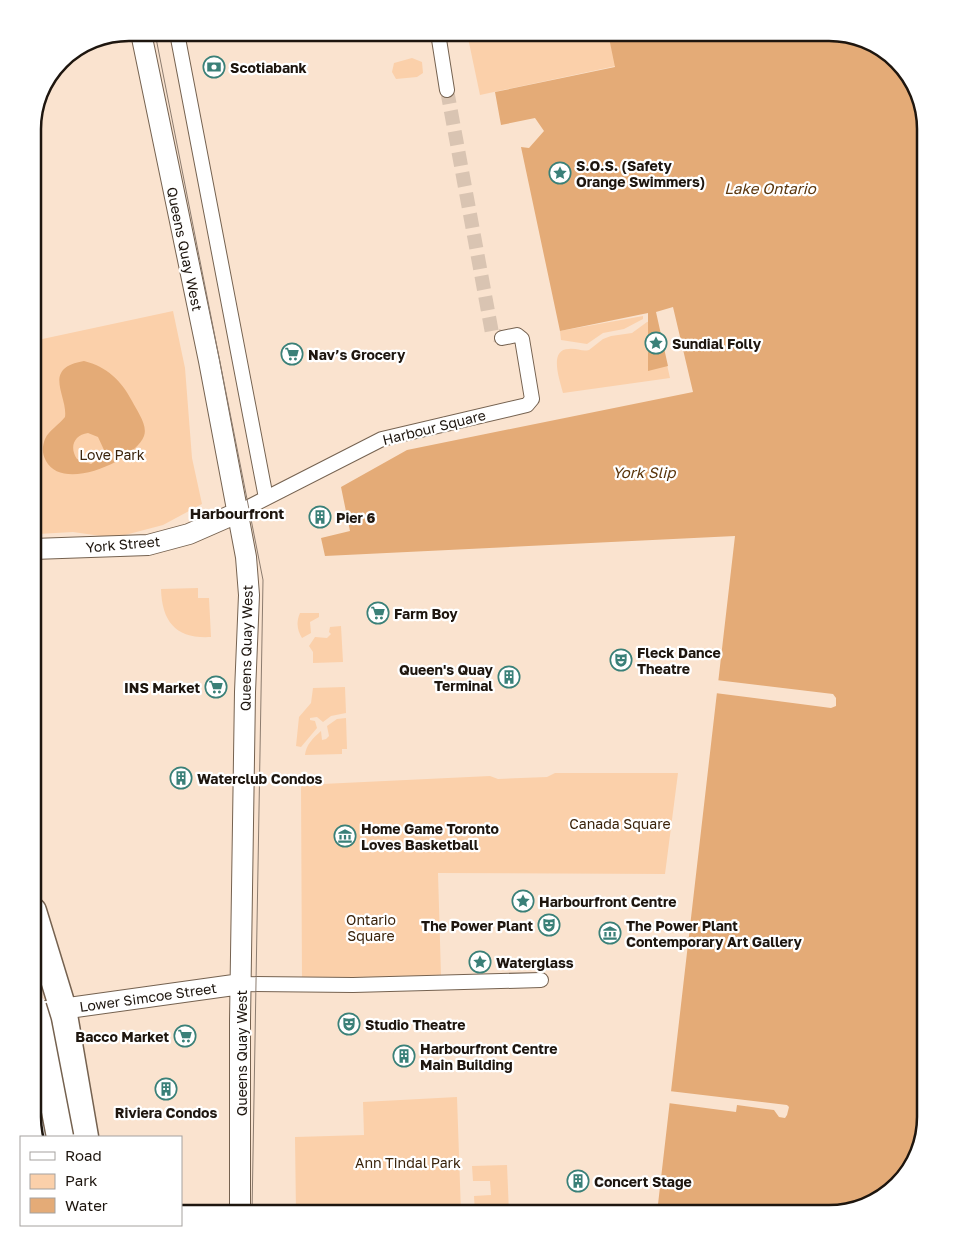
<svg xmlns="http://www.w3.org/2000/svg" width="958" height="1246" viewBox="0 0 958 1246" font-family="'Golos Text',sans-serif">
<rect width="100%" height="100%" fill="#fae3cf"/>
<!-- green -->
<path fill="#fbd0aa" d="M467,33H608L616,66L480,95Z
M412,58L422,62L423,73L417,77L396,79L392,72L394,63Z
M173,311L185,368L192,458L202,504L163,525L125,535L108,537L73,532L38,534L33,524V341Z
M643,316V319L624,329L603,333L587,344L561,340L560,331Z
M657,320L670,378L563,393C560,381 548,349 569,349C577,348 582,352 589,350L603,339L611,336L632,333L647,322Z
M198,588V598H209L211,637C177,639 162,623 161,589Z
M300,613H319V617L310,622L311,633L302,638C297,630 296,622 300,613Z
M341,626L343,662L313,663V652L309,646L315,637L327,638L331,634L329,632L330,627Z
M345,687L346,713L331,716L323,722L317,717L310,718V720L315,721L317,728L301,747L296,746L299,717L311,703L313,688Z
M346,718L347,749H342V754L305,755C306,745 313,738 321,731L322,740L326,739L329,736L327,726L337,719Z
M555,773H678L665,874L438,873L441,976L302,982L301,785L490,776L498,779L547,777Z
M457,1097L461,1213H296L295,1137L364,1135L363,1102Z
M507,1165L509,1213H475L474,1196L491,1195L490,1181H473L472,1166Z"/>
<!-- water -->
<path fill="#e4ab77" fill-rule="evenodd" d="M608,33H835L878,46L909,76L925,129V1117L913,1165L882,1197L829,1213H657L735,536L325,556L321,538L350,531L341,487L407,450L693,392L673,307L656,312L668,366L648,371V313L560,331L521,147L529,148L544,131L535,118L501,125L495,92L615,67Z
M84,361C107,367 121,380 132,401C137,411 148,425 144,436C135,460 63,493 46,461C42,454 42,447 45,439C49,430 59,425 65,417C68,396 41,368 84,361ZM88,433L98,437L104,450L99,459L91,464L77,459C69,447 74,435 88,433Z"/>
<!-- pier -->
<path fill="#fae3cf" d="M716,680L833,694L836,698V706L831,708L715,693Z
M669,1091L787,1105L789,1107L787,1115L785,1118L779,1117L774,1110L737,1105L736,1112L668,1103Z"/>
<g fill="none" stroke-linecap="round" stroke-linejoin="round">
<!-- street-tunnel -->
<path stroke="#d9c4b2" stroke-width="14" stroke-dasharray="14 7" stroke-linecap="butt" d="M447,90L492,333L502,338"/>
<!-- street casing -->
<g stroke="#756250" stroke-width="16">
<path id="street" d="M177,33L266,498
M438,33L447,90
M237,513L382,439L527,405L532,399L522,339L517,335L502,338
M241,984L353,985L541,980"/>
</g>
<!-- secondary casing -->
<g stroke="#756250" stroke-width="22">
<path id="secondary" d="M141,33L209,361L246,557L249,595L245,692L240,1021V1213
M33,549L148,545L189,534L237,513
M33,1013L241,984"/>
</g>
<!-- highway casing -->
<g stroke="#756250" stroke-width="29">
<path id="highway" d="M33,911L63,1009L85,1137
M33,1076L40,1137"/>
</g>
<!-- street -->
<use href="#street" stroke="#fff" stroke-width="14"/>
<!-- secondary -->
<use href="#secondary" stroke="#fff" stroke-width="20"/>
<!-- highway -->
<use href="#highway" stroke="#fff" stroke-width="26"/>
<!-- tram -->
<path stroke="#8c7c6f" stroke-width="1" d="M155,33L263,580L252,1213"/>
<!-- highway-bridge casing -->
<g stroke="#756250" stroke-width="29" stroke-linecap="butt">
<path id="highway-bridge" d="M33,1007L38,1023L60,1137"/>
</g>
<!-- highway-bridge -->
<use href="#highway-bridge" stroke="#fff" stroke-width="26"/>
</g>
<!-- icons -->
<defs>
<g id="bank-ring" transform="scale(1.125)"><circle r="9.5" fill="#fff" stroke="#3a8078" stroke-width="1.5"/><path d="M-6-4H6V4H-6ZM0-2.3a2.3 2.3 0 1 0 0 4.6a2.3 2.3 0 1 0 0-4.6Z" fill="#3a8078"/></g>
<g id="sight-ring" transform="scale(1.125)"><circle r="9.5" fill="#fff" stroke="#3a8078" stroke-width="1.5"/><path d="M0-6L1.8-2.2L6-1.7L2.9 1.2L3.7 5.4L0 3.3L-3.7 5.4L-2.9 1.2L-6-1.7L-1.8-2.2Z" fill="#3a8078"/></g>
<g id="supermarket-ring" transform="scale(1.125)"><circle r="9.5" fill="#fff" stroke="#3a8078" stroke-width="1.5"/><path d="M-6-5.5h2.5l.6 2H6L4.5 2H-2.5L-4.4-4H-6ZM-1.5 3.2a1.3 1.3 0 1 0 .1 0ZM3 3.2a1.3 1.3 0 1 0 .1 0Z" fill="#3a8078"/></g>
<g id="building-ring" transform="scale(1.125)"><circle r="9.5" fill="#fff" stroke="#3a8078" stroke-width="1.5"/><path d="M-4-6H4V6H1V3H-1V6H-4ZM-2.5-4.3h1.7v1.8h-1.7ZM.8-4.3h1.7v1.8H.8ZM-2.5-1h1.7V.8h-1.7ZM.8-1h1.7V.8H.8Z" fill="#3a8078"/></g>
<g id="theatre-ring" transform="scale(1.125)"><circle r="9.5" fill="#fff" stroke="#3a8078" stroke-width="1.5"/><path d="M-5-5.5Q0-4 5-5.5V0Q5 5 0 6Q-5 5-5 0ZM-3.3-2.5H-1v1.5H-3.3ZM1-2.5H3.3v1.5H1ZM-2.8 1Q0 5.5 2.8 1Z" fill="#3a8078"/></g>
<g id="museum-ring" transform="scale(1.125)"><circle r="9.5" fill="#fff" stroke="#3a8078" stroke-width="1.5"/><path d="M0-6L6-3V-2H-6V-3ZM-5-1h2V3h-2ZM-1-1h2V3h-2ZM3-1h2V3H3ZM-6 4H6V6H-6Z" fill="#3a8078"/></g>
</defs>
<g fill-rule="evenodd">
<use href="#bank-ring" x="214" y="67"/>
<use href="#sight-ring" x="560" y="173"/>
<use href="#sight-ring" x="656" y="343"/>
<use href="#supermarket-ring" x="292" y="354"/>
<use href="#building-ring" x="320" y="517"/>
<use href="#supermarket-ring" x="378" y="613"/>
<use href="#theatre-ring" x="621" y="660"/>
<use href="#building-ring" x="509" y="677"/>
<use href="#supermarket-ring" x="216" y="687"/>
<use href="#building-ring" x="181" y="778"/>
<use href="#museum-ring" x="345" y="836"/>
<use href="#sight-ring" x="523" y="901"/>
<use href="#theatre-ring" x="549" y="925"/>
<use href="#museum-ring" x="610" y="933"/>
<use href="#sight-ring" x="480" y="962"/>
<use href="#theatre-ring" x="349" y="1024"/>
<use href="#supermarket-ring" x="185" y="1036"/>
<use href="#building-ring" x="404" y="1056"/>
<use href="#building-ring" x="166" y="1089"/>
<use href="#building-ring" x="578" y="1181"/>
</g>
<g text-anchor="middle" dominant-baseline="central" stroke-width="4.5" stroke-linejoin="round" paint-order="stroke">
<!-- poi labels -->
<g font-size="14" font-weight="bold" fill="#1e160f" stroke="#fff" text-anchor="start">
<text x="230" y="67">Scotiabank</text>
<text x="576" y="165">S.O.S. (Safety<tspan x="576" dy="16">Orange Swimmers)</tspan></text>
<text x="672" y="343">Sundial Folly</text>
<text x="308" y="354">Nav’s Grocery</text>
<text x="336" y="517">Pier 6</text>
<text x="394" y="613">Farm Boy</text>
<text x="637" y="652">Fleck Dance<tspan x="637" dy="16">Theatre</tspan></text>
<text x="493" y="669" text-anchor="end">Queen's Quay<tspan x="493" dy="16">Terminal</tspan></text>
<text x="200" y="687" text-anchor="end">INS Market</text>
<text x="197" y="778">Waterclub Condos</text>
<text x="361" y="828">Home Game Toronto<tspan x="361" dy="16">Loves Basketball</tspan></text>
<text x="539" y="901">Harbourfront Centre</text>
<text x="533" y="925" text-anchor="end">The Power Plant</text>
<text x="626" y="925">The Power Plant<tspan x="626" dy="16">Contemporary Art Gallery</tspan></text>
<text x="496" y="962">Waterglass</text>
<text x="365" y="1024">Studio Theatre</text>
<text x="169" y="1036" text-anchor="end">Bacco Market</text>
<text x="420" y="1048">Harbourfront Centre<tspan x="420" dy="16">Main Building</tspan></text>
<text x="166" y="1112" text-anchor="middle">Riviera Condos</text>
<text x="594" y="1181">Concert Stage</text>
</g>
<!-- street labels -->
<g font-size="14" fill="#1e160f" stroke="#fff">
<text transform="translate(185 249) rotate(78)">Queens Quay West</text>
<text transform="translate(434 427) rotate(-14)">Harbour Square</text>
<text transform="translate(123 544) rotate(-5)">York Street</text>
<text transform="translate(246 648) rotate(-89)">Queens Quay West</text>
<text transform="translate(148 997) rotate(-8)">Lower Simcoe Street</text>
<text transform="translate(241 1053) rotate(-90)">Queens Quay West</text>
</g>
<!-- park labels -->
<g font-size="14" fill="#3a230b" stroke="#fff">
<text x="112" y="454">Love Park</text>
<text x="620" y="823">Canada Square</text>
<text x="371" y="919">Ontario<tspan x="371" dy="16">Square</tspan></text>
<text x="408" y="1162">Ann Tindal Park</text>
</g>
<!-- water labels -->
<g font-size="15" font-style="italic" fill="#5a340a" stroke="#fff">
<text x="770" y="188">Lake Ontario</text>
<text x="644" y="472">York Slip</text>
</g>
<!-- neighbourhood labels -->
<g font-size="15" font-weight="bold" fill="#1e160f" stroke="#fff">
<text x="237" y="513">Harbourfront</text>
</g>
</g>
<!-- crop -->
<path d="M0 0H958V1246H0ZM129 41H829A88 88 0 0 1 917 129V1117A88 88 0 0 1 829 1205H129A88 88 0 0 1 41 1117V129A88 88 0 0 1 129 41Z" fill="#fff" fill-rule="evenodd"/>
<path fill="none" stroke="#1e160f" stroke-width="2.5" d="M129 41H829A88 88 0 0 1 917 129V1117A88 88 0 0 1 829 1205H129A88 88 0 0 1 41 1117V129A88 88 0 0 1 129 41Z"/>
<!-- legend -->
<rect x="20" y="1136" width="162" height="90" fill="#ffffff" stroke="#a5a29f"/>
<rect x="30" y="1152" width="25" height="8" fill="#ffffff" stroke="#a5a29f"/>
<text x="65" y="1161" font-size="15" fill="#1e160f">Road</text>
<rect x="30" y="1174" width="25" height="15" fill="#fbd0aa" stroke="#a5a29f"/>
<text x="65" y="1186" font-size="15" fill="#1e160f">Park</text>
<rect x="30" y="1198" width="25" height="15" fill="#e4ab77" stroke="#a5a29f"/>
<text x="65" y="1211" font-size="15" fill="#1e160f">Water</text>
</svg>
